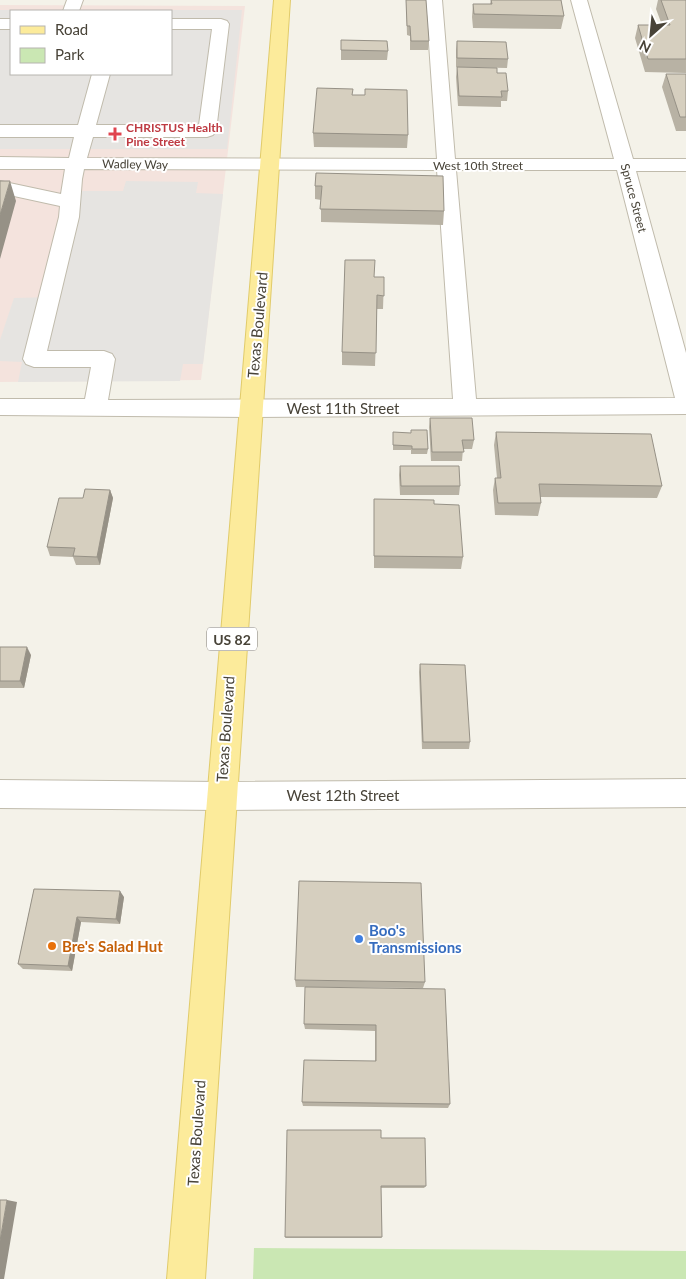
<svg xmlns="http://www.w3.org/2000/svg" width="686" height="1279" viewBox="0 0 686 1279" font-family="Lato,sans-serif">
<rect width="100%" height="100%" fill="#f4f2e9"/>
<!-- medical -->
<path fill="#f4e3dd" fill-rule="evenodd" d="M0,5L245,6L201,380L0,382ZM11,11H171V74H11Z"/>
<!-- green -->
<path fill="#cae7b3" d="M254,1248L686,1251V1279H253Z"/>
<!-- parking -->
<path fill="#e6e4e1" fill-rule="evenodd" d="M0,10H242L227,149H0ZM11,11H171V74H11Z
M126,181L198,182L196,193L223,194L203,364H183L180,381L18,382L22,362L0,361V340L14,298L55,297L80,191H123Z"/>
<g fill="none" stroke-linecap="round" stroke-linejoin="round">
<!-- minor casing -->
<g stroke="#c0bbac" stroke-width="2">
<path id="minor" d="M67,0H83L79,11H63Z
M426,0H442L455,159H614L571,0H587L633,159H686V171H636L686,353V414L250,417L0,415V399H85L91,367H34L26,364L23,359L59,217L60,206L0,193V181L61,194L65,169H0V157L69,158L74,137H0V125H78L92,74H110L96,125H199L212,29H171V19H221L227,21L229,24L216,131L213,135L207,137H93L87,158L437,159ZM84,169L437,170L453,399L108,400L115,359L112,354L104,351H47L79,217L82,179ZM456,170H617L675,398L476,399Z
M0,19H11V29H0Z
M686,779V807L220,810L0,808V780L220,782Z"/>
</g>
<!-- major casing -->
<g stroke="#e1cb6a" stroke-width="2">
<path id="major" d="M274,0H290L205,1279H167Z"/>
</g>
<!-- minor -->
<use href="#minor" fill="#fff" fill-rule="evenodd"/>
<!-- major -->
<use href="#major" fill="#fceb9b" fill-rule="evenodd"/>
</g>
<!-- wall -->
<path fill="#b8b2a4" d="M406,0L429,41L428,50H410V36L407,35Z
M491,0H561L564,16L561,29L473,28L472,17L473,4H490Z
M658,0H686V73L645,72L635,38L638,25H662L656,9Z
M341,40L388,51L387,60H341Z
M457,41L508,59L507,68L456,67V50Z
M457,67L497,73L508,91L507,101H501V107L458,106L456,77Z
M666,74H686V131H676L662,87Z
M353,95L408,135L407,148L314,147L313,133Z
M316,173L444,211L443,225L321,222V200L315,199V186Z
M374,277H384L383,309H377L375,366L342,365V352Z
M430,418L474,440L472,449H463L462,461H431L429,427Z
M393,432L428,449L427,454H411V450H393Z
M496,432L662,486L657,498L540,497L541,503L538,516L495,515L493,490L495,478H497L494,445Z
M400,466L460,486L459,495H400L399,475Z
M110,490L113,498L100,565H76L73,557L50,556L47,547L83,498Z
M374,499L434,504L463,557L461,569L374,568Z
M0,647L31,655L24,688H0Z
M420,664L470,742L469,749H422L419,672Z
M34,889L124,897L120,924L81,922L72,971L23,969L18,964Z
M295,980L425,982L423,988L296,987Z
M445,989L450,1104L448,1108L303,1106L302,1102L375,1061V1031L305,1029L304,1024Z
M381,1138L426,1186L424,1188H381L382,1237L381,1238H286L285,1237Z"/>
<!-- shaded-wall -->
<path fill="#969186" d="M10,181L16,201L0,259V215Z
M110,490L113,498L100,565L97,557Z
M27,647L31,655L24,688L20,681Z
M120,891L124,897L120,924L116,919Z
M77,917L81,922L72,971L68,966Z
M7,1200L17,1202L4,1279H0V1241Z"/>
<!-- building -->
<path fill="#d6cfbf" stroke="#969186" d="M406,0H426L429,41H411L410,26H407Z
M491,0H561L564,16L474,14L473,4H492Z
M661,0H686V59H648L638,25H670Z
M341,40L387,41L388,51L341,50Z
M457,41L506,42L508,59L457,58Z
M457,67L497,68V73H506L508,91H501L502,97L459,96Z
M666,74H686V117H680Z
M317,88L353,89L352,95H365V89L407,90L408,135L313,133Z
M316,173L443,176L444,211L320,209L322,186H315Z
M0,181H10L0,215Z
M345,260H375L374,277H384V296L377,295L376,353L342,352Z
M430,418H472L474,440H462L464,452H432Z
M411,430H427L428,449H412V446L393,445V432L411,433Z
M496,432L651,434L662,486L539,484L541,503H498L495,478H501Z
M400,466H459L460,486H401Z
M85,489L110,490L97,557L73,556L75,548L47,547L59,498H83Z
M374,499L434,500V504L459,505L463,557L374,556Z
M0,647H27L20,681H0Z
M420,664L465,665L470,742H423Z
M299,881L421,883L425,982L295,980Z
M34,889L120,891L116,919L77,917L68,966L18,964Z
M305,987L445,989L450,1104L302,1102L304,1060L376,1061V1025L304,1024Z
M287,1130H381V1138H425L426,1186H381L382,1237H285Z
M0,1200H7L0,1241Z"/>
<!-- markers -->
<path fill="#e0444e" stroke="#fff" stroke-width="2" d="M112.5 126.5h5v5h5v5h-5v5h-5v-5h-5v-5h5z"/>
<circle fill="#3f7fe0" stroke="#fff" stroke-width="2" cx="359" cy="939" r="5"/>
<circle fill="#e8710a" stroke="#fff" stroke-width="2" cx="52" cy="946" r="5"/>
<g text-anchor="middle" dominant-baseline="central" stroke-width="4" stroke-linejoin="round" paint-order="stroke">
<!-- far-health labels -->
<g font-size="12" font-weight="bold" fill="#be3a42" stroke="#fff" text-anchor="start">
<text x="126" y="127">CHRISTUS Health<tspan x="126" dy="14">Pine Street</tspan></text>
</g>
<!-- far-street labels -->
<g font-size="12" fill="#484338" stroke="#fff">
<text transform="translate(135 164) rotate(1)">Wadley Way</text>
<text x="478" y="165">West 10th Street</text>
<text transform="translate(634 198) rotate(75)">Spruce Street</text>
</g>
<!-- shield labels -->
<rect fill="#fff" stroke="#7f7b74" stroke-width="1" x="207" y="627.5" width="50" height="23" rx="4"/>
<g font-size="14" font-weight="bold" fill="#484338">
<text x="232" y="639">US 82</text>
</g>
<!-- street labels -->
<g font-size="15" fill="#484338" stroke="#fff">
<text transform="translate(257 325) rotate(-85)">Texas Boulevard</text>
<text x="343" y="408">West 11th Street</text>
<text transform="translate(225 729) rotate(-86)">Texas Boulevard</text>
<text x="343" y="795">West 12th Street</text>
<text transform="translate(196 1133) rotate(-86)">Texas Boulevard</text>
</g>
<!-- shop labels -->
<g font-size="15" font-weight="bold" fill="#366cbe" stroke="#fff" text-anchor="start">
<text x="369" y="930">Boo's<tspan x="369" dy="17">Transmissions</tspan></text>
</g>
<!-- food labels -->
<g font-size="15" font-weight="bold" fill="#c56008" stroke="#fff" text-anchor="start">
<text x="62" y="946">Bre's Salad Hut</text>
</g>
</g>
<!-- legend -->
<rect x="10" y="10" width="162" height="65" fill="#ffffff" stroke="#b6b4af"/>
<rect x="20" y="26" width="25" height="8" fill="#fceb9b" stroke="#b6b4af"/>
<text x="55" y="35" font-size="15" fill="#484338">Road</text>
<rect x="20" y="48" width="25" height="15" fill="#cae7b3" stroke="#b6b4af"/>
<text x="55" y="60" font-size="15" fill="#484338">Park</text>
<!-- north arrow -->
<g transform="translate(651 35) rotate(207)" stroke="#ffffff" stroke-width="4" paint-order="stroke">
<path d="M0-4L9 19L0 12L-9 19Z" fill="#484338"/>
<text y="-8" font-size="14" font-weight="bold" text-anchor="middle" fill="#484338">N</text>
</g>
</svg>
